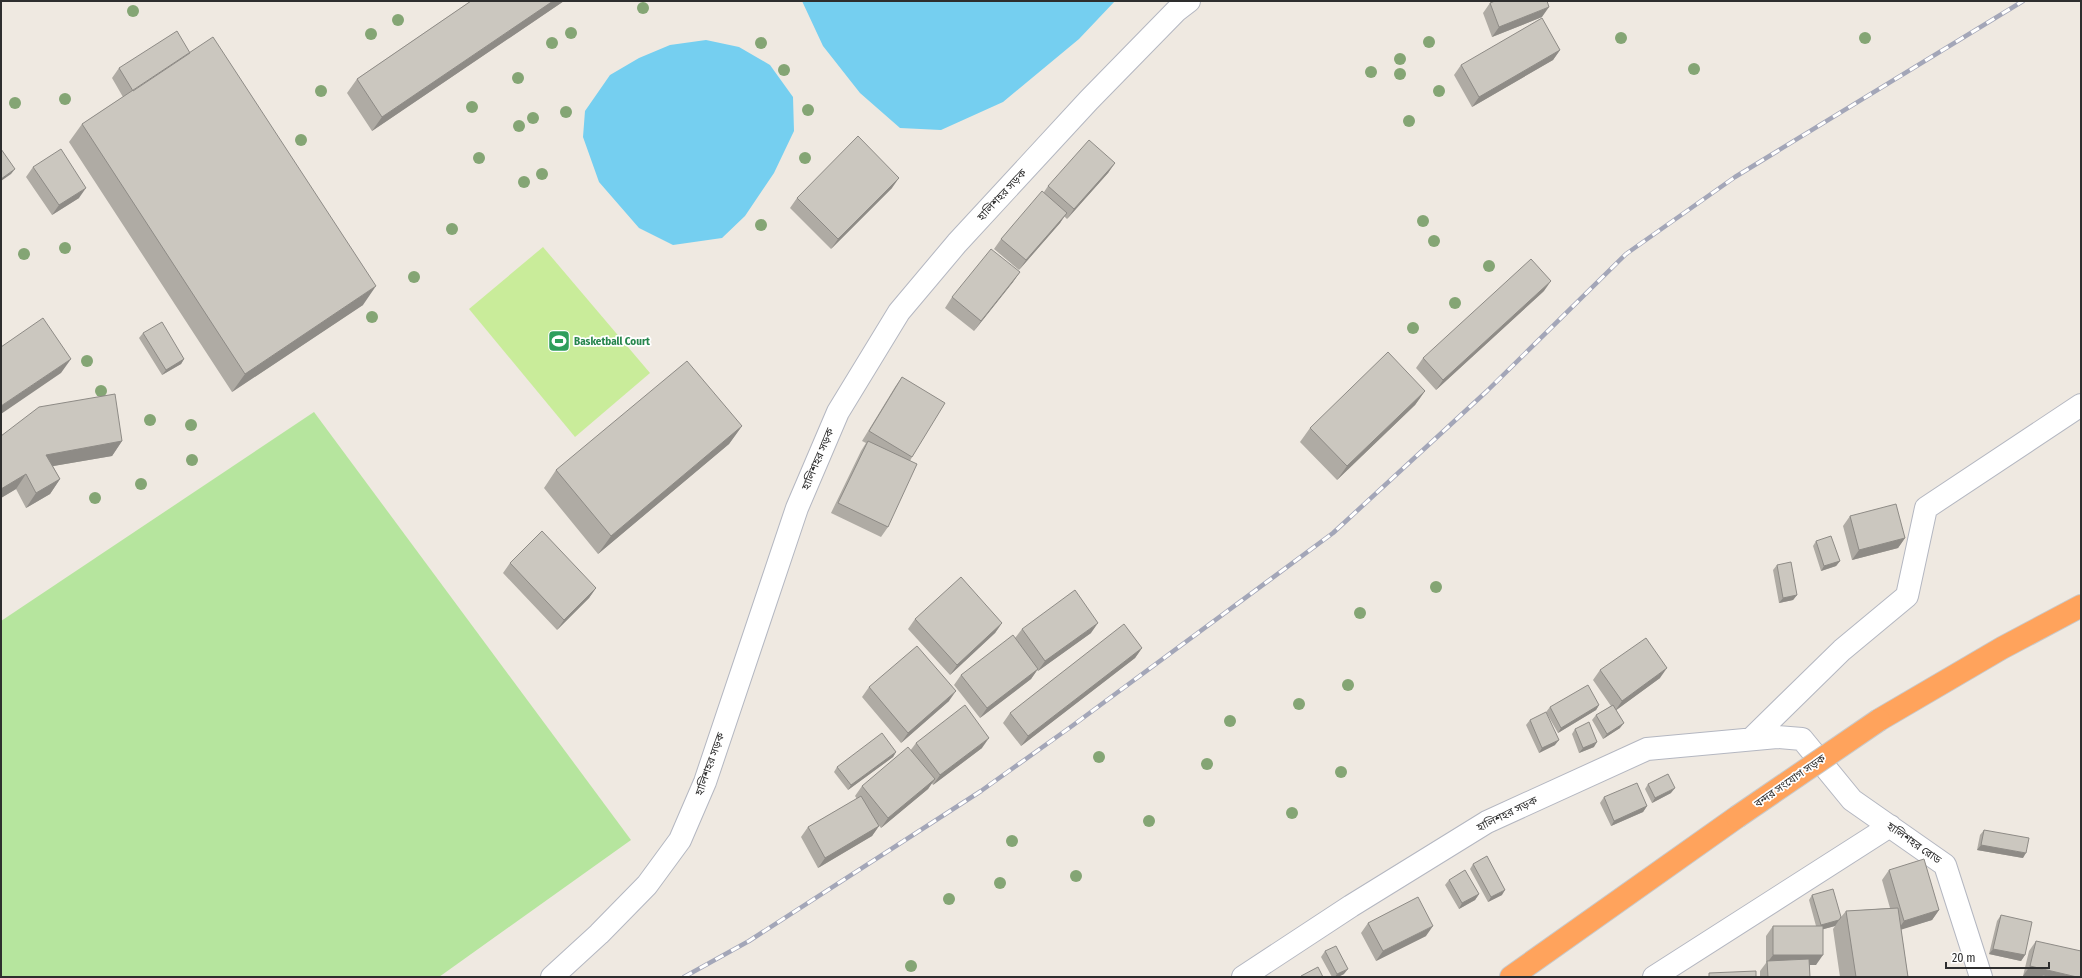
<svg xmlns="http://www.w3.org/2000/svg" width="2082" height="978" viewBox="0 0 2082 978" font-family="'Fira Sans Condensed','Noto Sans Bengali',sans-serif">
<rect width="100%" height="100%" fill="#efe9e1"/>
<!-- green -->
<path fill="#b6e59e" d="M314,412L631,840L439,977H1V621Z"/>
<!-- pitch -->
<path fill="#c9ec9a" d="M543,247L650,373L575,437L469,309Z"/>
<!-- water -->
<path fill="#75cff0" d="M802,1H1115L1079,39L1003,102L941,130L900,128L860,93L823,46Z
M706,40L739,47L770,65L793,97L794,131L774,173L745,216L722,238L673,245L639,228L599,182L583,137L585,111L610,75L639,58L670,45Z"/>
<g fill="none" stroke-linecap="round" stroke-linejoin="round">
<!-- minor casing -->
<g stroke="#b4b7c1" stroke-width="24">
<path id="minor" d="M1751,739L1842,650L1907,596L1926,508L2081,405
M552,977L599,934L647,885L680,840L705,782L797,508L838,412L899,312L957,243L1089,100L1176,11L1189,1
M1243,977L1351,906L1487,822L1647,749L1777,737L1802,739L1852,800L1945,865L1981,977
M1654,977L1890,826"/>
</g>
<!-- highway casing -->
<g stroke="#c9c9c9" stroke-width="24">
<path id="highway" d="M1879,720L2002,648L2081,606
M1511,977L1737,817"/>
</g>
<!-- minor -->
<use href="#minor" stroke="#fff" stroke-width="22"/>
<!-- highway -->
<use href="#highway" stroke="#ffa35c" stroke-width="22"/>
<!-- rail casing -->
<g stroke="#a3a6b8" stroke-width="4.5">
<path id="rail" d="M684,977L749,941L981,791L1072,726L1333,533L1487,391L1626,254L1735,177L2023,1"/>
</g>
<!-- rail -->
<use href="#rail" stroke="#fff" stroke-width="3" stroke-dasharray="9" stroke-linecap="butt"/>
<!-- highway-bridge casing -->
<g stroke="#c9c9c9" stroke-width="24" stroke-linecap="butt">
<path id="highway-bridge" d="M1737,817L1879,720"/>
</g>
<!-- highway-bridge -->
<use href="#highway-bridge" stroke="#ffa35c" stroke-width="22"/>
</g>
<!-- trees -->
<g fill="#84a574">
<circle cx="643" cy="8" r="6"/>
<circle cx="133" cy="11" r="6"/>
<circle cx="398" cy="20" r="6"/>
<circle cx="571" cy="33" r="6"/>
<circle cx="371" cy="34" r="6"/>
<circle cx="1621" cy="38" r="6"/>
<circle cx="1865" cy="38" r="6"/>
<circle cx="1429" cy="42" r="6"/>
<circle cx="552" cy="43" r="6"/>
<circle cx="761" cy="43" r="6"/>
<circle cx="1400" cy="59" r="6"/>
<circle cx="1694" cy="69" r="6"/>
<circle cx="784" cy="70" r="6"/>
<circle cx="1371" cy="72" r="6"/>
<circle cx="1400" cy="74" r="6"/>
<circle cx="518" cy="78" r="6"/>
<circle cx="321" cy="91" r="6"/>
<circle cx="1439" cy="91" r="6"/>
<circle cx="65" cy="99" r="6"/>
<circle cx="15" cy="103" r="6"/>
<circle cx="472" cy="107" r="6"/>
<circle cx="808" cy="110" r="6"/>
<circle cx="566" cy="112" r="6"/>
<circle cx="533" cy="118" r="6"/>
<circle cx="1409" cy="121" r="6"/>
<circle cx="519" cy="126" r="6"/>
<circle cx="301" cy="140" r="6"/>
<circle cx="479" cy="158" r="6"/>
<circle cx="805" cy="158" r="6"/>
<circle cx="542" cy="174" r="6"/>
<circle cx="524" cy="182" r="6"/>
<circle cx="1423" cy="221" r="6"/>
<circle cx="761" cy="225" r="6"/>
<circle cx="452" cy="229" r="6"/>
<circle cx="1434" cy="241" r="6"/>
<circle cx="65" cy="248" r="6"/>
<circle cx="24" cy="254" r="6"/>
<circle cx="1489" cy="266" r="6"/>
<circle cx="414" cy="277" r="6"/>
<circle cx="1455" cy="303" r="6"/>
<circle cx="372" cy="317" r="6"/>
<circle cx="1413" cy="328" r="6"/>
<circle cx="87" cy="361" r="6"/>
<circle cx="101" cy="391" r="6"/>
<circle cx="150" cy="420" r="6"/>
<circle cx="191" cy="425" r="6"/>
<circle cx="192" cy="460" r="6"/>
<circle cx="141" cy="484" r="6"/>
<circle cx="95" cy="498" r="6"/>
<circle cx="1436" cy="587" r="6"/>
<circle cx="1360" cy="613" r="6"/>
<circle cx="1348" cy="685" r="6"/>
<circle cx="1299" cy="704" r="6"/>
<circle cx="1230" cy="721" r="6"/>
<circle cx="1099" cy="757" r="6"/>
<circle cx="1207" cy="764" r="6"/>
<circle cx="1341" cy="772" r="6"/>
<circle cx="1292" cy="813" r="6"/>
<circle cx="1149" cy="821" r="6"/>
<circle cx="1012" cy="841" r="6"/>
<circle cx="1076" cy="876" r="6"/>
<circle cx="1000" cy="883" r="6"/>
<circle cx="949" cy="899" r="6"/>
<circle cx="911" cy="966" r="6"/>
</g>
<!-- wall -->
<path fill="#afaba4" d="M471,1H564L372,131L347,93L357,79Z
M1490,3L1542,17L1492,37L1483,13Z
M1560,50L1553,60L1472,107L1454,75L1461,65Z
M190,53L363,305L232,392L69,142L82,124L123,97L112,78L119,68Z
M1115,163L1108,173L1067,219L1064,216L1060,223L1019,270L994,249L1001,239L1044,192L1048,186Z
M33,167L79,198L52,215L26,177Z
M892,188L831,249L790,208L797,198Z
M1020,272L1013,282L974,331L945,308L952,297Z
M1544,291L1436,390L1416,368L1423,358Z
M143,333L184,359L181,364L162,375L139,338Z
M902,377L912,457L910,461L888,527L881,537L831,513L861,451L866,443L862,441L895,387Z
M1425,391L1415,405L1337,480L1300,442L1310,428Z
M742,426L729,444L598,554L544,488L556,470Z
M1,436L122,441L112,456L53,466L60,479L50,494L26,508L16,489L1,498Z
M1850,516L1905,538L1898,548L1852,560L1843,526Z
M1816,541L1840,561L1836,566L1821,571L1813,546Z
M510,563L596,588L589,598L557,630L503,573Z
M1777,565L1797,595L1793,600L1779,603L1773,570Z
M915,619L1002,623L995,633L950,675L908,629Z
M1022,629L1091,633L1038,671L1037,670L1031,679L980,718L954,685L961,675L1015,638Z
M1142,648L1135,658L1021,746L1003,723L1010,713Z
M1600,670L1660,678L1616,710L1620,728L1603,739L1592,720L1596,715L1611,706L1593,680Z
M869,687L949,701L901,743L862,697Z
M1599,705L1596,710L1558,733L1546,712L1550,707Z
M1530,720L1555,745L1539,753L1526,725Z
M1575,729L1594,747L1579,753L1572,734Z
M916,743L982,748L933,785L932,783L928,789L881,828L877,823L879,826L872,836L818,868L801,837L808,827L857,799L855,796L862,786L910,751Z
M896,752L893,757L848,790L834,772L837,767Z
M1648,784L1671,793L1652,803L1645,789Z
M1604,797L1647,806L1643,812L1611,826L1600,803Z
M1984,830L2023,858L1977,850L1980,835Z
M1473,864L1502,895L1488,902L1470,869Z
M1889,870L1939,910L1932,920L1901,929L1908,977H1840L1833,929L1835,926L1823,929L1816,965H1810V977H1760V971L1766,963V936L1773,926H1816L1809,900L1812,895L1841,917L1846,911L1890,908L1882,880Z
M1449,880L1479,894L1475,900L1459,909L1445,885Z
M2001,915L2025,955L2021,961L1989,954L1997,921Z
M1368,923L1426,936L1376,961L1361,933Z
M2036,941L2081,977H2028L2023,976L2029,951Z
M1325,951L1344,974L1338,977H1332L1321,957Z"/>
<!-- shaded-wall -->
<path fill="#8e8b86" d="M553,1H564L372,131L382,117Z
M1549,7L1542,17L1492,37L1499,27Z
M1560,50L1553,60L1472,107L1479,97Z
M1115,163L1108,173L1067,219L1074,209Z
M15,169L11,174L1,181V179Z
M899,178L892,188L831,249L838,239Z
M86,188L79,198L52,215L59,205Z
M1067,213L1060,223L1019,270L1026,260Z
M1020,272L1013,282L974,331L981,321Z
M1551,281L1544,291L1436,390L1443,380Z
M376,286L363,305L232,392L245,374Z
M71,359L61,373L1,414V406Z
M184,359L181,364L162,375L166,370Z
M1425,391L1415,405L1337,480L1347,466Z
M742,426L729,444L598,554L611,536Z
M122,441L112,456L36,469L46,455Z
M26,474L16,489L1,498V489Z
M60,479L50,494L26,508L36,493Z
M1905,538L1898,548L1852,560L1859,550Z
M1840,561L1836,566L1821,571L1824,566Z
M596,588L589,598L557,630L564,620Z
M1797,595L1793,600L1779,603L1783,598Z
M1002,623L995,633L950,675L957,665Z
M1098,623L1091,633L1038,671L1045,661Z
M1142,648L1135,658L1021,746L1028,736Z
M1667,668L1660,678L1615,711L1622,701Z
M1038,669L1031,679L980,718L987,708Z
M956,691L949,701L901,743L908,733Z
M1599,705L1596,710L1558,733L1561,728Z
M1624,723L1620,728L1603,739L1607,734Z
M989,738L982,748L933,785L940,775Z
M1559,740L1555,745L1539,753L1542,748Z
M1597,742L1594,747L1579,753L1583,748Z
M896,752L893,757L848,790L851,785Z
M935,779L928,789L881,828L888,818Z
M1675,788L1671,793L1652,803L1655,798Z
M1647,806L1643,812L1611,826L1614,821Z
M879,826L872,836L818,868L825,858Z
M1981,845L2026,853L2023,858L1977,850Z
M1505,890L1502,895L1488,902L1491,897Z
M1479,894L1475,900L1459,909L1462,903Z
M1939,910L1932,920L1897,931L1904,921Z
M1839,920L1835,926L1817,931L1821,925Z
M1433,926L1426,936L1376,961L1383,951Z
M1993,949L2025,955L2021,961L1989,954Z
M1773,955H1823L1816,965H1767V963Z
M2030,966L2077,977H2042L2043,975L2041,977H2028L2023,976Z
M1348,969L1344,974L1338,977H1335L1337,974Z"/>
<!-- building -->
<path fill="#cbc7bf" stroke="#8e8b86" d="M471,1H553L382,117L357,79Z
M1495,1H1547L1549,7L1499,27L1490,3Z
M1542,18L1560,50L1479,97L1461,65Z
M177,31L190,53L133,91L119,68Z
M213,37L376,286L245,374L82,124Z
M858,136L899,178L838,239L797,198Z
M1089,140L1115,163L1074,209L1048,186Z
M1,149L15,169L1,179Z
M61,149L86,188L59,205L33,167Z
M1042,191L1067,213L1026,260L1001,239Z
M991,249L1020,272L981,321L952,297Z
M1531,259L1551,281L1443,380L1423,358Z
M43,318L71,359L1,406V347Z
M162,322L184,359L166,370L143,333Z
M1388,352L1425,391L1347,466L1310,428Z
M687,361L742,426L611,536L556,470Z
M902,377L945,403L912,457L869,431Z
M115,394L122,441L46,455L60,479L36,493L26,474L1,489V436L39,407Z
M868,441L917,464L888,527L838,503Z
M1896,504L1905,538L1859,550L1850,516Z
M542,531L596,588L564,620L510,563Z
M1831,536L1840,561L1824,566L1816,541Z
M1791,562L1797,595L1783,598L1777,565Z
M961,577L1002,623L957,665L915,619Z
M1075,590L1098,623L1045,661L1022,629Z
M1124,624L1142,648L1028,736L1010,713Z
M1013,635L1038,669L987,708L961,675Z
M1646,638L1667,668L1622,701L1600,670Z
M917,646L956,691L908,733L869,687Z
M1588,685L1599,705L1561,728L1550,707Z
M965,705L989,738L940,775L916,743Z
M1613,705L1624,723L1607,734L1596,715Z
M1546,712L1559,740L1542,748L1530,720Z
M1589,722L1597,742L1583,748L1575,729Z
M882,733L896,752L851,785L837,767Z
M908,747L935,779L888,818L862,786Z
M1668,774L1675,788L1655,798L1648,784Z
M1637,783L1647,806L1614,821L1604,797Z
M861,796L879,826L825,858L808,827Z
M1984,830L2029,838L2026,853L1981,845Z
M1487,856L1505,890L1491,897L1473,864Z
M1924,859L1939,910L1904,921L1889,870Z
M1465,870L1479,894L1462,903L1449,880Z
M1833,889L1841,917L1839,920L1821,925L1812,895Z
M1418,897L1433,926L1383,951L1368,923Z
M1898,908L1908,977H1856L1846,911Z
M2001,915L2032,922L2025,955L1993,949Z
M1773,926H1823V955H1773Z
M2036,941L2081,951V977H2077L2030,966Z
M1336,946L1348,969L1337,974L1325,951Z
M1809,959L1810,977H1768L1767,961Z
M1318,967L1323,977H1301V976Z
M1756,971V977H1709V973Z
M2043,975L2054,977H2042Z"/>
<!-- icons -->
<defs>
<g id="stadium-square" transform="scale(1.15)"><rect x="-9" y="-9" width="18" height="18" rx="4" fill="#2e9e5b" stroke="#fff"/><path d="M0-5a6.5 5 0 1 0 0 10a6.5 5 0 1 0 0-10ZM-3.5-1.8h7v3.6h-7Z" fill="#fff"/></g>
</defs>
<g fill-rule="evenodd">
<use href="#stadium-square" x="559" y="341"/>
</g>
<g text-anchor="middle" dominant-baseline="central" stroke-width="3.5" stroke-linejoin="round" paint-order="stroke">
<!-- street labels -->
<g font-size="11" fill="#2e2e2e" stroke="#fff">
<text transform="translate(1002 195) rotate(-47)">হালিশহর সড়ক</text>
<text transform="translate(818 459) rotate(-67)">হালিশহর সড়ক</text>
<text transform="translate(710 764) rotate(-70)">হালিশহর সড়ক</text>
<text transform="translate(1790 781) rotate(-35)">বন্দর সংযোগ সড়ক</text>
<text transform="translate(1507 814) rotate(-26)">হালিশহর সড়ক</text>
<text transform="translate(1914 843) rotate(35)">হালিশহর রোড</text>
</g>
<!-- leisure labels -->
<g font-size="11" font-weight="bold" fill="#27864d" stroke="#fff" text-anchor="start">
<text x="574" y="341">Basketball Court</text>
</g>
</g>
<!-- border -->
<rect width="2082" height="978" fill="none" stroke="#2e2e2e" stroke-width="4"/>
<!-- scale -->
<path d="M1946 962v6h103v-6" fill="none" stroke="#2e2e2e" stroke-width="2"/>
<text x="1952" y="962" font-size="12" fill="#2e2e2e" stroke="#ffffff" stroke-width="3" paint-order="stroke">20 m</text>
</svg>
